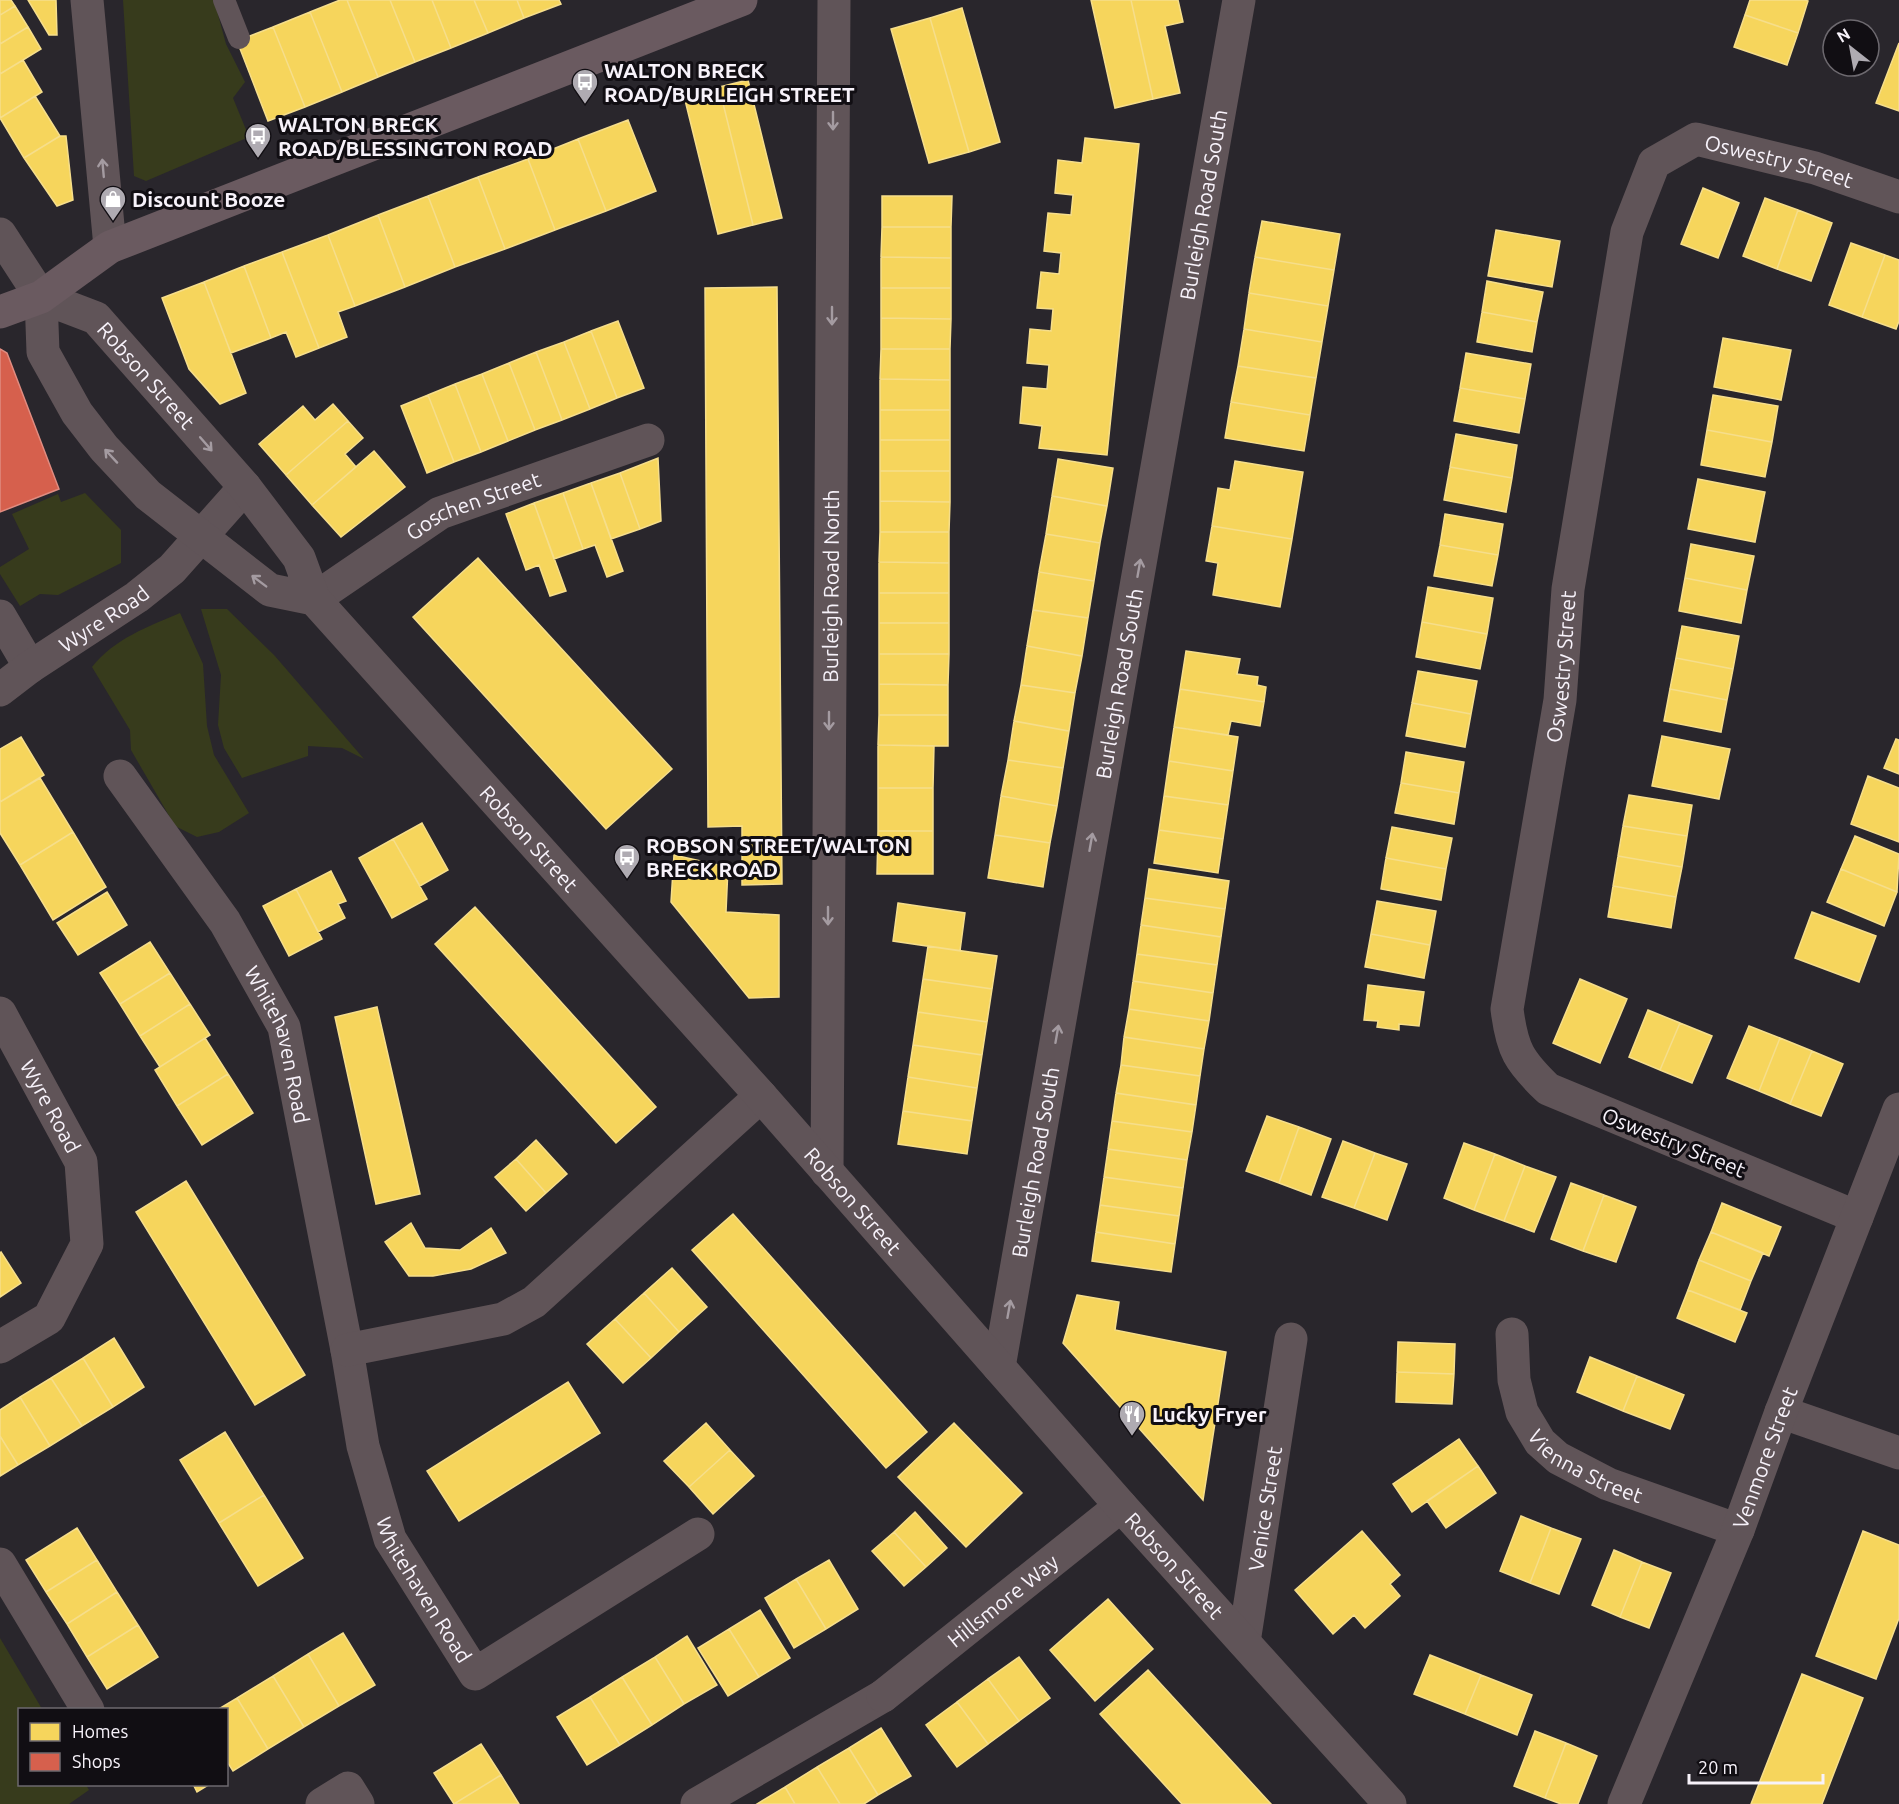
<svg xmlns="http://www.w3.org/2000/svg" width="1899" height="1804" viewBox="0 0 1899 1804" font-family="Ubuntu,sans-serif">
<rect width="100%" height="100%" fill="#29262c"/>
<!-- green -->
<path fill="#373b1c" d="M123,0H214L226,44L245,82L233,98L249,137L146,181L134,176Z
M85,493L121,530V563L58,595L40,594L20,606L0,574V567L29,549L12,514L58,494L61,502Z
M201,609H227L274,655L364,759L342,748L308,746V756L242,778L224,748L218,725L221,675Z
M180,613L203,664L207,726L214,755L249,813L219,832L197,837L175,826L131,750L130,730L92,667C114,639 149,626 180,613Z
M0,1638L42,1709L20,1710V1784L86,1785L89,1790L69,1804H0Z"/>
<!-- homes -->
<path fill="#f6d55c" stroke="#f6de8b" stroke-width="1.5" d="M0,0H11L15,6L0,15Z
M28,0H56L57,35H49Z
M340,0H347L378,77L342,92L310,12Z
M347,0H390L415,62L378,77Z
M390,0H432L451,48L415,62Z
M432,0H474L488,33L451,48Z
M474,0H517L524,18L488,33Z
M517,0H559L561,4L524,18Z
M1091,0H1131L1153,99L1115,108Z
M1131,0H1178L1183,22L1165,26L1180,93L1153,99Z
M1750,0H1805L1808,1L1798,33L1745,15Z
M15,6L28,27L0,44V15Z
M962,8L1000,142L969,152L930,18Z
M310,12L342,92L305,107L273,27Z
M1745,15L1798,33L1787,65L1734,47Z
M930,18L969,152L929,163L891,29Z
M28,27L41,49L0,74V44Z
M273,27L305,107L268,121L237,41Z
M1899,43V111L1876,103Z
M23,60L42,92L0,118V74Z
M748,80L782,218L753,225L719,87Z
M719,87L753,225L718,234L684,96Z
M35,96L60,136L24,158L0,118Z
M628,120L656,191L606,211L578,139Z
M60,136H66L73,200L57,206L24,158Z
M1085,138L1139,144L1107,455L1039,448L1042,426L1020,423L1023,387L1047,389L1049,365L1027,363L1030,329L1051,331L1053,309L1037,308L1041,272L1059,274L1061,253L1044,251L1048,213L1071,215L1073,195L1055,193L1058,160L1082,163Z
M578,139L606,211L555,230L528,159Z
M528,159L555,230L505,249L478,177Z
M478,177L505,249L455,267L428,196Z
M1703,188L1739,203L1718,258L1681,244Z
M428,196L455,267L405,287L378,215Z
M882,196H952L951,227H882Z
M1765,198L1798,210L1777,269L1743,256Z
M1798,210L1832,223L1811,281L1777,269Z
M378,215L405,287L355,306L328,235Z
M1262,221L1340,234L1334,270L1255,257Z
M882,227H951V258L881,257Z
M1496,230L1560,241L1552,287L1488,276Z
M328,235L355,306L338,312L347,337L319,348L282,252Z
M1851,243L1885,255L1862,317L1829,305Z
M282,252L319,348L296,357L286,332L271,338L244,266Z
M1885,255L1899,260V321L1896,329L1862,317Z
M881,257L951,258V288H881Z
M1255,257L1334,270L1328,306L1249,293Z
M244,266L271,338L231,353L204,282Z
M1487,281L1543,292L1537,322L1482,312Z
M204,282L246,393L220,404L189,369L162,298Z
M777,287L782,884L742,885V826L708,827L705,288Z
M881,288H951V319L881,318Z
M1249,293L1328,306L1322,342L1244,329Z
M1482,312L1537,322L1532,352L1477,342Z
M881,318L951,319L950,349H881Z
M618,321L644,388L617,398L591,331Z
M1244,329L1322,342L1316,378L1238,366Z
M591,331L617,398L590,409L564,342Z
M1723,338L1791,350L1781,400L1714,387Z
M564,342L590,409L562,420L536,352Z
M881,349H950V380L880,379Z
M536,352L562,420L535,430L509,363Z
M1466,353L1531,364L1525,399L1460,388Z
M509,363L535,430L508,441L482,374Z
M1238,366L1316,378L1310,415L1231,402Z
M482,374L508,441L481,452L455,384Z
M880,379L950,380V410H880Z
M455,384L481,452L454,462L428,395Z
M1460,388L1525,399L1519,433L1454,421Z
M428,395L454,462L427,473L401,406Z
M1713,395L1778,406L1772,442L1707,430Z
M1231,402L1310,415L1304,451L1225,438Z
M333,404L348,421L286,475L259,444L303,406L315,420Z
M880,410H950V440H880Z
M348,421L363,438L345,454L356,467L312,505L286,475Z
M1707,430L1772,442L1765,477L1701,465Z
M1456,434L1517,445L1512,478L1450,467Z
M880,440H950V471H880Z
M374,451L405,487L341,537L312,505Z
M658,458L661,521L640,529L620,473Z
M1058,459L1113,468L1107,506L1052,496Z
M1235,461L1303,472L1292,539L1212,526L1218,488L1230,490Z
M1450,467L1512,478L1506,512L1444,500Z
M880,471H950V502L880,501Z
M620,473L640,529L611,539L591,483Z
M1698,479L1765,492L1755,542L1688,529Z
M591,483L623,571L607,577L595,545L583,549L563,493Z
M563,493L583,549L554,559L534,503Z
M1052,496L1107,506L1100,543L1046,534Z
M880,501L950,502L949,532H880Z
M534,503L566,591L550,596L539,565L526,570L506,514Z
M1445,514L1503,524L1498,555L1440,545Z
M1212,526L1292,539L1280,607L1213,595L1218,563L1206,561Z
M880,532H949V563L879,562Z
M1046,534L1100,543L1094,581L1039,572Z
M1691,544L1754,556L1747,590L1685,578Z
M1440,545L1498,555L1492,586L1434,576Z
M478,558L672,769L606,829L413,617Z
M879,562L949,563V593H879Z
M1039,572L1094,581L1088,618L1033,610Z
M1685,578L1747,590L1741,623L1679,611Z
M1428,587L1493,598L1487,634L1422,622Z
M879,593H949V623H879Z
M1033,610L1088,618L1082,656L1027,646Z
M1422,622L1487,634L1480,669L1416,657Z
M879,623H949V654H879Z
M1682,626L1739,636L1733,669L1676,658Z
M1027,646L1082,656L1075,693L1021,685Z
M1186,651L1240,659L1237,674L1258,677L1257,685L1266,687L1264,702L1180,689Z
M879,654H949L948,685L879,684Z
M1676,658L1733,669L1727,700L1670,689Z
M1418,671L1477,681L1471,714L1412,703Z
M879,684L948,685V715H879Z
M1021,685L1075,693L1069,731L1014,721Z
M1180,689L1264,702L1260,726L1231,721L1228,735L1174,727Z
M1670,689L1727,700L1721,732L1664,721Z
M1412,703L1471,714L1465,747L1406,736Z
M879,715H948V746L878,745Z
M1014,721L1069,731L1063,768L1008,760Z
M1174,727L1238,737L1233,771L1169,761Z
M1662,736L1730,749L1719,799L1652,786Z
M21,737L44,775L0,802V749Z
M1896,739L1899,740V774L1884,768Z
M878,745L934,746L933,788H878Z
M1406,752L1464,762L1459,793L1401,783Z
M1008,760L1063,768L1057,806L1001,796Z
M1169,761L1233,771L1228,805L1164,796Z
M1868,776L1899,788V842L1851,824Z
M40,778L73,832L20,865L0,833V802Z
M1401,783L1459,793L1454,824L1395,813Z
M878,788H933V831H878Z
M1629,795L1692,805L1687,836L1623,826Z
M1001,796L1057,806L1050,843L995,835Z
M1164,796L1228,805L1223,839L1159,830Z
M422,823L448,870L420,886L393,839Z
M1623,826L1687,836L1682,867L1618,856Z
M1392,827L1452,838L1446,869L1386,858Z
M1159,830L1223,839L1218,873L1154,863Z
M878,831H933V874H877Z
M73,832L106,887L53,920L20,865Z
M995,835L1050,843L1043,887L988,878Z
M1855,836L1899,854L1897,892L1841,869Z
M393,839L427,899L392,918L359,858Z
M674,855L728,867L726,912L779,915V997L749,998L671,902Z
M1618,856L1682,867L1676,897L1613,886Z
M1386,858L1446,869L1441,900L1381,889Z
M1149,869L1229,881L1225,909L1145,898Z
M1841,869L1897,892L1884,926L1827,902Z
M331,871L346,901L338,904L345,918L318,932L296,889Z
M1613,886L1676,897L1671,928L1608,917Z
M296,889L322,939L289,956L263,906Z
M107,892L127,925L78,955L57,923Z
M1145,898L1225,909L1221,937L1141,925Z
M1377,901L1436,911L1430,945L1371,934Z
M898,903L965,913L960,951L893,941Z
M475,907L656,1107L616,1143L435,944Z
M1812,912L1876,936L1859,982L1795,958Z
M1141,925L1221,937L1217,965L1137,954Z
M1371,934L1430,945L1424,978L1365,967Z
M150,942L170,973L120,1004L100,973Z
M928,946L997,956L992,989L923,979Z
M1137,954L1217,965L1213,993L1133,981Z
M170,973L190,1004L140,1036L120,1004Z
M923,979L992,989L987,1022L918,1012Z
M1580,979L1627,999L1600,1063L1553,1043Z
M1133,981L1213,993L1209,1021L1129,1009Z
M1368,985L1424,992L1419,1026L1399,1024V1030L1377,1027L1378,1021L1364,1020Z
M190,1004L210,1035L160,1067L140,1036Z
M377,1007L420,1194L376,1204L335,1017Z
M1129,1009L1209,1021L1204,1049L1124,1037Z
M1648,1010L1680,1023L1660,1070L1629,1057Z
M918,1012L987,1022L982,1055L913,1045Z
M1680,1023L1712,1036L1692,1083L1660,1070Z
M1749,1026L1780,1038L1759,1091L1727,1078Z
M1124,1037L1204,1049L1200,1076L1121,1065Z
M205,1038L228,1074L177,1106L155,1070Z
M1780,1038L1812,1051L1790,1104L1759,1091Z
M913,1045L982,1055L977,1088L908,1077Z
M1812,1051L1843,1064L1821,1116L1790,1104Z
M1121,1065L1200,1076L1196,1105L1116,1093Z
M228,1074L253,1113L202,1145L177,1106Z
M908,1077L977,1088L972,1121L903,1111Z
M1116,1093L1196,1105L1192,1132L1112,1121Z
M903,1111L972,1121L967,1154L898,1144Z
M1267,1116L1299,1127L1279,1183L1246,1171Z
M1112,1121L1192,1132L1187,1160L1108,1149Z
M1299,1127L1331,1139L1311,1195L1279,1183Z
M536,1140L567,1174L546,1193L516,1159Z
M1343,1141L1375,1153L1354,1208L1322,1197Z
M1464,1143L1495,1154L1474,1210L1444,1198Z
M1108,1149L1187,1160L1183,1188L1104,1177Z
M1375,1153L1407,1164L1387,1220L1354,1208Z
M1495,1154L1525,1166L1504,1221L1474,1210Z
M516,1159L546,1193L526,1211L495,1177Z
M1525,1166L1556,1177L1534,1232L1504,1221Z
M1104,1177L1183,1188L1179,1216L1100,1205Z
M186,1181L305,1375L255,1405L136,1212Z
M1571,1183L1604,1195L1583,1251L1551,1239Z
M1604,1195L1636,1207L1616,1262L1583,1251Z
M1722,1203L1781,1227L1769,1256L1711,1232Z
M1100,1205L1179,1216L1175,1244L1096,1232Z
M733,1214L927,1432L886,1468L692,1250Z
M411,1223L425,1248L460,1250L491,1228L506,1253L471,1269L433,1276H409L385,1242Z
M1096,1232L1175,1244L1171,1272L1092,1261Z
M1711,1232L1763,1253L1751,1281L1699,1260Z
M1,1252L21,1283L0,1297V1253Z
M1699,1260L1751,1281L1740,1310L1688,1290Z
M672,1268L707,1307L679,1332L644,1293Z
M1688,1290L1747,1313L1735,1342L1677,1318Z
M644,1293L679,1332L651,1358L615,1319Z
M1077,1295L1119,1302L1115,1330L1226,1352L1203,1500L1063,1343Z
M615,1319L651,1358L623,1383L587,1344Z
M114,1338L144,1387L113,1407L83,1358Z
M1398,1342L1455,1344L1454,1374L1397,1372Z
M1590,1357L1637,1376L1623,1411L1577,1392Z
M83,1358L113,1407L82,1426L51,1378Z
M1397,1372L1454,1374L1452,1404L1396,1402Z
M1637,1376L1684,1395L1670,1429L1623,1411Z
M51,1378L82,1426L50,1446L20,1397Z
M568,1382L600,1433L459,1521L427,1471Z
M20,1397L50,1446L18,1465L0,1436V1410Z
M706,1423L730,1450L689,1487L664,1461Z
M954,1423L1022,1493L966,1547L898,1477Z
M225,1432L264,1495L219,1523L180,1460Z
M0,1436L18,1465L0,1476Z
M1459,1439L1478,1466L1412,1512L1393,1484Z
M730,1450L754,1476L713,1514L689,1487Z
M1478,1466L1496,1493L1446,1528L1427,1501Z
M264,1495L303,1558L258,1586L219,1523Z
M915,1512L947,1548L926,1567L894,1532Z
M1521,1516L1551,1528L1530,1583L1500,1571Z
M77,1528L97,1560L46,1592L26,1560Z
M1551,1528L1581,1539L1559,1594L1530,1583Z
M1362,1531L1400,1575L1390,1584L1400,1596L1365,1628L1354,1615L1333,1634L1295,1590Z
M1863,1531L1899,1545V1618L1876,1679L1816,1656Z
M894,1532L926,1567L904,1586L872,1551Z
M1614,1550L1642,1562L1620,1617L1592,1605Z
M97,1560L117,1592L67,1624L46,1592Z
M829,1560L858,1609L826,1629L796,1579Z
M1642,1562L1671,1573L1649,1628L1620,1617Z
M796,1579L826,1629L794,1648L765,1598Z
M117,1592L138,1625L87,1657L67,1624Z
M1108,1599L1153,1649L1095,1701L1050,1650Z
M760,1610L790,1658L759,1677L729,1629Z
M138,1625L158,1657L107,1689L87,1657Z
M729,1629L759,1677L728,1696L698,1648Z
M343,1633L375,1685L339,1706L308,1654Z
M687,1636L717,1685L684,1704L655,1657Z
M308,1654L339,1706L304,1727L273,1676Z
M1430,1655L1481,1675L1465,1714L1414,1694Z
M655,1657L684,1704L652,1725L622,1677Z
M1019,1657L1050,1698L1019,1721L988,1679Z
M1148,1670L1271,1804H1182L1100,1714Z
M1802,1674L1863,1698L1822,1804H1751Z
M1481,1675L1532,1695L1517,1735L1465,1714Z
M273,1676L304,1727L268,1749L237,1698Z
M622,1677L652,1725L620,1745L590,1697Z
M988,1679L1019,1721L988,1744L957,1702Z
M590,1697L620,1745L587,1765L557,1717Z
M237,1698L268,1749L233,1771L226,1760V1710H217Z
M957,1702L988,1744L957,1767L926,1725Z
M881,1728L911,1776L878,1795L849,1748Z
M1535,1731L1566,1743L1545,1798L1514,1786Z
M1566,1743L1597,1756L1578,1804H1561L1545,1798Z
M481,1744L501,1775L454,1804L434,1773Z
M849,1748L878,1795L864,1804H840L817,1767Z
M817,1767L840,1804H795L785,1787Z
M501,1775L519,1804H454Z
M193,1784H210L197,1792Z
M785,1787L795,1804H757Z"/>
<!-- shops -->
<path fill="#d6604d" stroke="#e08c81" stroke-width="1.5" d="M0,349L7,353L59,489L0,512Z"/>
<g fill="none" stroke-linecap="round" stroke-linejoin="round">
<!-- service -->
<path stroke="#605458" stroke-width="22" d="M224,0L239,38"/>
<!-- pedestrian -->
<path stroke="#605458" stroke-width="33" d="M0,1564L88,1710
M697,1804L883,1696"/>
<!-- minor -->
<g stroke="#605458" stroke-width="33">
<path d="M87,0L110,247"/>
<path d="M0,234L41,297"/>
<path id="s1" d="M314,599L440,513L648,440"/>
<path d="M0,616L30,667"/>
<path id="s2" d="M0,690L30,667L137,597L172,569L245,487"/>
<path id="s3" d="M120,776L225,922L284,1027L347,1350L363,1446L390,1539L475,1674L698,1534"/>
<path id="s4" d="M0,1013L81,1162L87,1244L49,1318L0,1347"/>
<path id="s5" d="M827,1172L834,0"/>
<path id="s6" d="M1857,1217L1548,1089C1519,1061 1512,1050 1507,1009L1560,700L1568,589L1627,232L1654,163L1696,139L1815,168L1899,197"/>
<path id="s7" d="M1512,1334L1514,1380L1522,1412L1540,1442L1558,1458L1608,1484L1738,1530"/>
<path d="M347,1350L503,1319L534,1302L761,1096"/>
<path id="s8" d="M999,1367L1239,0"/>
<path d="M1781,1412L1899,1453"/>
<path id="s9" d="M1244,1642L1291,1339"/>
<path id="s10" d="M883,1696L1121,1506"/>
<path d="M322,1804L348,1788L358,1804"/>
<path id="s11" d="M1624,1804L1738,1530L1781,1412L1899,1109"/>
</g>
<!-- tertiary -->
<path stroke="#605458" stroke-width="33" id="s12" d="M314,599L270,590L148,495L104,448L77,413L43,352L41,297L96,318L245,487L299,558L314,599L761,1096L1121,1506L1390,1804"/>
<!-- trunk -->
<path stroke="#6a5a60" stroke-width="33" d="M0,312L41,297L110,247L741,0"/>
</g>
<!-- one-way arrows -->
<defs><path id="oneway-shaft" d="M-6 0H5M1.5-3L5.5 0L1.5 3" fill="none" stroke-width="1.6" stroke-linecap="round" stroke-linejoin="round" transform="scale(1.5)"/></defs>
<g stroke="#a49ba1">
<use href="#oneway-shaft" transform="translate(833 121) rotate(90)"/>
<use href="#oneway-shaft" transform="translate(103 168) rotate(-95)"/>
<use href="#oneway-shaft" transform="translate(832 316) rotate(90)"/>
<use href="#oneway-shaft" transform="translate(206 444) rotate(49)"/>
<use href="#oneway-shaft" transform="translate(111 456) rotate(-133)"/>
<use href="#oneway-shaft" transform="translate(1139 568) rotate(-80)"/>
<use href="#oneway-shaft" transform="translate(259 581) rotate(-143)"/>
<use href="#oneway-shaft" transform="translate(829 721) rotate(90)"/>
<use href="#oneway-shaft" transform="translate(1091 842) rotate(-80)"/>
<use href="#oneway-shaft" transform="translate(828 916) rotate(90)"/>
<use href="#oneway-shaft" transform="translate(1057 1034) rotate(-80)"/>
<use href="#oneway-shaft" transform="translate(1009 1309) rotate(-80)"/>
</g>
<!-- icons -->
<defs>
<g id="bus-pin" transform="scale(1.35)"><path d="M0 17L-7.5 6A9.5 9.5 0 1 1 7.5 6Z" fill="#afabb2" stroke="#110e13"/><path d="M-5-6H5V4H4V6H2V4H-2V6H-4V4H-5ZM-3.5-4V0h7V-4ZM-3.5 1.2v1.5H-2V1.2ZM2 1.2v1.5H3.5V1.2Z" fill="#fff"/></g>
<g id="shop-pin" transform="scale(1.35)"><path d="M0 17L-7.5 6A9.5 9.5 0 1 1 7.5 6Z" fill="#afabb2" stroke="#110e13"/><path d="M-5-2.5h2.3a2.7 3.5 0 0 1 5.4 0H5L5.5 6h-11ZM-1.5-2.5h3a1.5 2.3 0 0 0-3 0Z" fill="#fff"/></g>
<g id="restaurant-pin" transform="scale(1.35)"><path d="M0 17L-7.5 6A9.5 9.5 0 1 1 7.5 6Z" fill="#afabb2" stroke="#110e13"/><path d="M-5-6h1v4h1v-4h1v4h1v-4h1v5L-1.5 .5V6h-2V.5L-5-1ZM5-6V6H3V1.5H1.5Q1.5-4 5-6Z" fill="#fff"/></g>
</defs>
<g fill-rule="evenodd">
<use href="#bus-pin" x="585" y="82"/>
<use href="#bus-pin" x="258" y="136"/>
<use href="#shop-pin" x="113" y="199"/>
<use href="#bus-pin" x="627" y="857"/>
<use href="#restaurant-pin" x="1132" y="1414"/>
</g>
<g text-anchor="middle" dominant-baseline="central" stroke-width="6" stroke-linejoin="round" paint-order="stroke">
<!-- poi labels -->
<g font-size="21" font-weight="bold" fill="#f7f2fa" stroke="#110e13" text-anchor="start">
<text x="604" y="70">WALTON BRECK<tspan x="604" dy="24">ROAD/BURLEIGH STREET</tspan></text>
<text x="278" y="124">WALTON BRECK<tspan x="278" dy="24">ROAD/BLESSINGTON ROAD</tspan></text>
<text x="132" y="199">Discount Booze</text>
<text x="646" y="845">ROBSON STREET/WALTON<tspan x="646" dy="24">BRECK ROAD</tspan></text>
<text x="1152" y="1414">Lucky Fryer</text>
</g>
<!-- street labels -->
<g font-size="21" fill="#f7f2fa" stroke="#110e13">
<text stroke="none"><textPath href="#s6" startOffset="1422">Oswestry Street</textPath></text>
<text stroke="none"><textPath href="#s8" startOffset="1180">Burleigh Road South</textPath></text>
<text stroke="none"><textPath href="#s12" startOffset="568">Robson Street</textPath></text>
<text stroke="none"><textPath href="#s1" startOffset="186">Goschen Street</textPath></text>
<text stroke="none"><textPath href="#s5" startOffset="586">Burleigh Road North</textPath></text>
<text stroke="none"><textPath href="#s2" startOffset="126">Wyre Road</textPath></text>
<text stroke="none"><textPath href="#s6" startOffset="774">Oswestry Street</textPath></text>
<text stroke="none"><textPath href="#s8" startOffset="694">Burleigh Road South</textPath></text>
<text stroke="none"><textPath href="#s12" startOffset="1172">Robson Street</textPath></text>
<text stroke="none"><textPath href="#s3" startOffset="315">Whitehaven Road</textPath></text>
<text stroke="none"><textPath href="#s4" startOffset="106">Wyre Road</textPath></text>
<text transform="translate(1674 1142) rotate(22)">Oswestry Street</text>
<text stroke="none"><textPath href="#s8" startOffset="208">Burleigh Road South</textPath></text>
<text stroke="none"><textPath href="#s12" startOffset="1658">Robson Street</textPath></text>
<text stroke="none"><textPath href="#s11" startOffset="374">Venmore Street</textPath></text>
<text stroke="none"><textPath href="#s7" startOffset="166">Vienna Street</textPath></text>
<text stroke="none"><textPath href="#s9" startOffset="135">Venice Street</textPath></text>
<text stroke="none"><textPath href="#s12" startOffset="2144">Robson Street</textPath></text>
<text stroke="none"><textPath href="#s3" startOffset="884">Whitehaven Road</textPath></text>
<text stroke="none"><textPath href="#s10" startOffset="153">Hillsmore Way</textPath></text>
</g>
</g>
<!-- legend -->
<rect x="18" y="1708" width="210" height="78" fill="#110e13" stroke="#6d696f" stroke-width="1.5"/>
<rect x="30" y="1723" width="30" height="18" fill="#f6d55c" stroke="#6d696f" stroke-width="1.5"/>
<text x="72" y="1738" font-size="18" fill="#f7f2fa">Homes</text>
<rect x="30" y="1753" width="30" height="18" fill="#d6604d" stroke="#6d696f" stroke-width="1.5"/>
<text x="72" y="1768" font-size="18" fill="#f7f2fa">Shops</text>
<!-- north arrow -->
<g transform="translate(1851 48) rotate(329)"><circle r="28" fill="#110e13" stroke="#6d696f" stroke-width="1.5"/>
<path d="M0-4.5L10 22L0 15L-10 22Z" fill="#afabb2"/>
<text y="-9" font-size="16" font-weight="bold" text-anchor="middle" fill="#f7f2fa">N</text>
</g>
<!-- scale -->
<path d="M1689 1774v9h134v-9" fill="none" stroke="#f7f2fa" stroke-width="3"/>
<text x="1698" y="1774" font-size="18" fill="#f7f2fa" stroke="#110e13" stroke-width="4.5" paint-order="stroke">20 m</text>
</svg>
